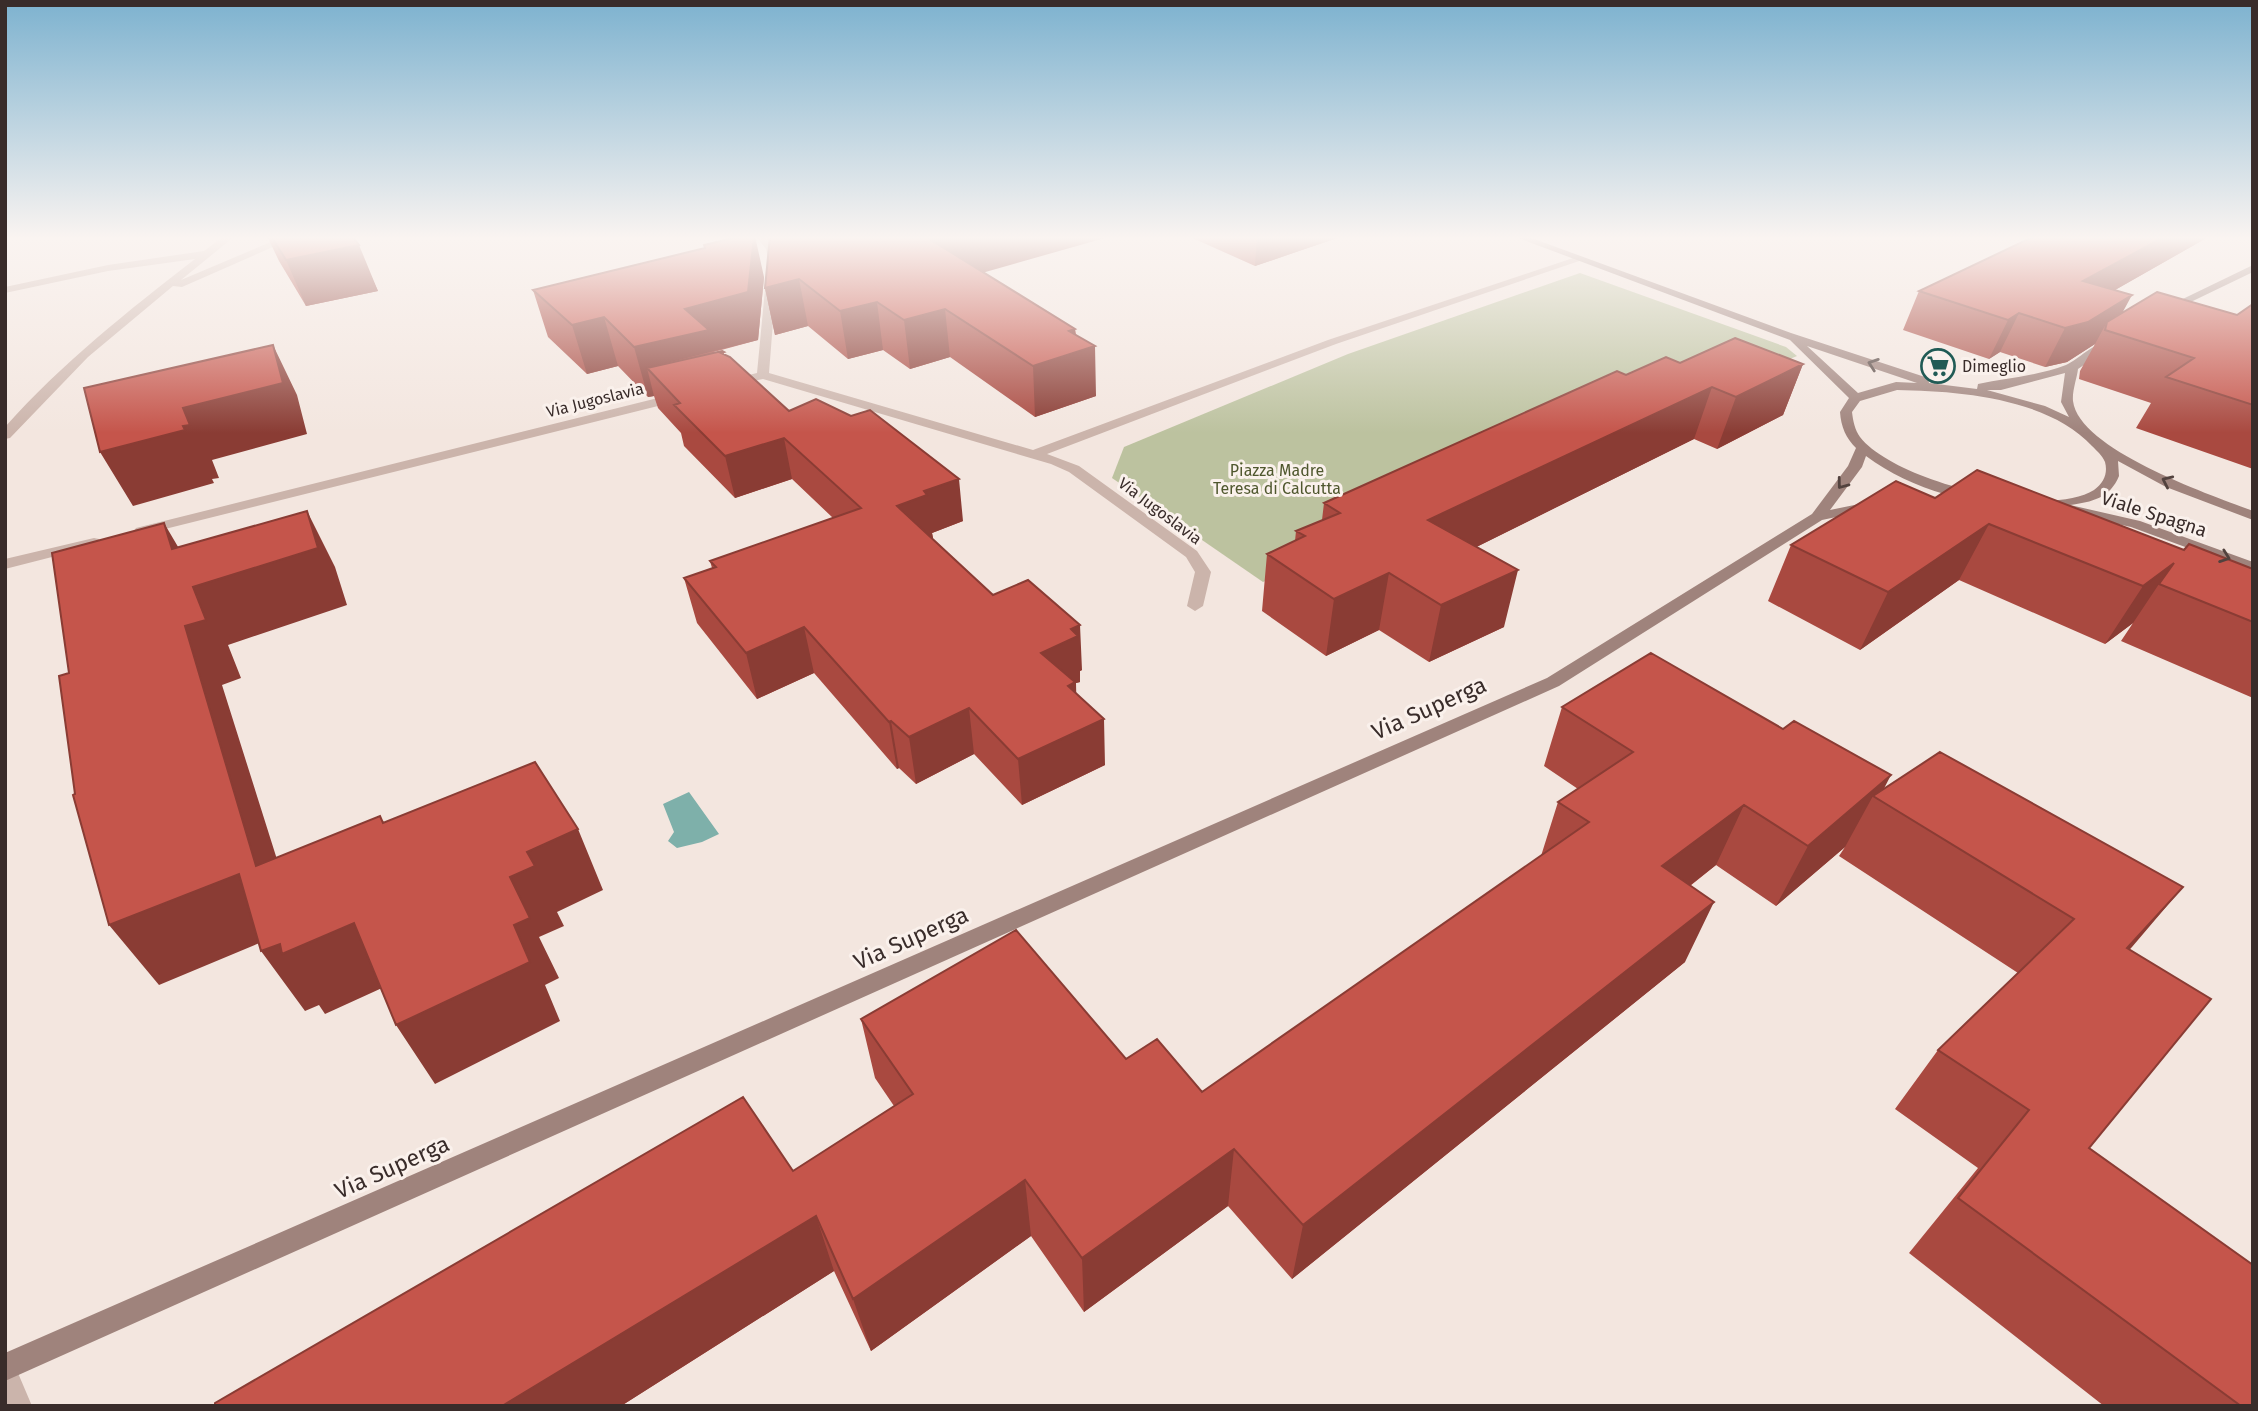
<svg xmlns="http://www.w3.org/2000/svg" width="2258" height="1411" viewBox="0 0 2258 1411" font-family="'Fira Sans',sans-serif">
<rect width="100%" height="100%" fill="#f3e6df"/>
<!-- green -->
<path fill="#bcc29f" d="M1580,273L1786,347L1797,356L1263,582L1112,478L1124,447L1348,354Z"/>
<!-- water -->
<path fill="#7eb0aa" d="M689,792L719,834L702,842L677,848L668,841L674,832L663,804Z"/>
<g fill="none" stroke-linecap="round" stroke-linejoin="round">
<!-- street -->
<path fill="#cbb4ab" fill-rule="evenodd" d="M224,236H235L181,280L285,236H298L182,287L173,286L88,357L10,438L5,439V427C62,363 128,311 195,259L108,271L5,293V287L108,265L204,251Z
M756,236H766L776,249L778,258L769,373L1033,450L1328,340L1576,257L1585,259L1336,344L1047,454L1079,466L1197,551L1211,572L1203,606L1195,611L1187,606L1195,572L1186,557L1069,472L1051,464L763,379L728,386V380L757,373L768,258L766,249Z
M678,393L682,394V400L141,535L134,531L136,528Z
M94,538L99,539L101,542L99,545L5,569V559Z
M5,1362L15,1366L32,1406H5Z"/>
<!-- secondary -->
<path fill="#9f837c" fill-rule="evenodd" d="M1513,236H1526L1791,333L1928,378L1929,383L1977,389L1978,384C2007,378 2037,376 2066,365C2080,359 2094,341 2110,343V347L2078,369C2077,378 2072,391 2073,401C2079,450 2211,495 2253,511V520L2166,487L2118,461L2119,476C2110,498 2092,502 2070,505L2140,521L2253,562V572L2131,527L2058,511L2057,506C1993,511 1918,495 1866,456L1862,467L1830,510L1869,502L1874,503V509L1822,520L1559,686L5,1381V1353L1547,678L1812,514L1848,466L1856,448C1846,438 1841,427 1840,412L1849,398L1790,340ZM1807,346L1917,383L1896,382L1858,393ZM2065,373L2061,402L2069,417L2045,406L1987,390H2001ZM1897,390C1958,391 2048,398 2092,446C2097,451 2102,455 2105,462C2108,473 2104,483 2094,490C2047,520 1894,481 1860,437C1855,430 1853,421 1852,412L1860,401Z
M2253,265V272L2170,312L2160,310Z"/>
</g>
<!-- wall -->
<path fill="#a94940" d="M267,236H352L378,291L306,306L279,261Z
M770,236L983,272L1075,329L1076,334L1096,396L1035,417L950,357L910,369L883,350L848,359L808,326L775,335L765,288Z
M1188,236H1343L1255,266Z
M2210,236L2115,290L2123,312L2237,315L2253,304V469L2136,428L2151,403L2079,379L2080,371L2095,344L2067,362L2045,367L2000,352L1989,359L1903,330L1919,291Z
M764,277L758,340L714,352H724V355L789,411L963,521L932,533L933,538H932L993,595L1082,670L1080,671V682L1076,683V694L1105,765L1022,805L974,754L916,784L899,768L897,769L814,673L757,699L697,623L684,578L712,568L710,561L833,518L792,479L735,498L684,446L681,433L658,408L654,396L648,397L618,366L587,374L548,337L533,290Z
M1680,363L1803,364L1783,415L1717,449L1694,439L1476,547L1504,627L1429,662L1379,630L1326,656L1262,611L1267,554L1295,541L1296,531L1322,520L1324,503L1626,375Z
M1935,498L2184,550L2253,569V698L2121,641L2133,623L2105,644L1959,580L1860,650L1768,601L1791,545Z
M1562,707L1884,789L2130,950L2089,1148L2253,1406H2104L1909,1253L1978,1168L1895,1109L1938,1050L2018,973L1839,856L1845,847L1776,906L1716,865L1690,886L1685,962L1292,1279L1228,1206L1084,1312L1031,1236L871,1351L834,1271L621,1406H215L793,1171L894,1106L875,1078L861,1019L1126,1059L1202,1092L1541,856L1558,802L1578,789L1544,766Z"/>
<!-- shaded-wall -->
<path fill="#8a3c34" d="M754,236H755L764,277L758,340L647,368L654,396L648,397L634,347L685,309Z
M949,236H1112L936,286L931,240Z
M1257,236H1343L1255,266Z
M2166,236H2210L2064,319L2083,281Z
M359,245L378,291L306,306L286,260Z
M799,279L808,326L775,335L765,288Z
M2132,295L2112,332L2107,322L2095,344L2067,362L2045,367L2065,328Z
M877,302L883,350L848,359L840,311Z
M945,309L950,357L910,369L904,320Z
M2019,313L2000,352L1989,359L2008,320Z
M604,317L618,366L587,374L572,325Z
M1075,329L1076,352L1095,346L1096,396L1035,417L1033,366L1069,331Z
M273,345L297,395L307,434L212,460L219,478L212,479L214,483L133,506L100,452L183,426V408Z
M1803,364L1783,415L1717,449L1736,397Z
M1712,387L1694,439L1418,576L1428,520Z
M784,438L792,479L735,498L725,456Z
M959,479L963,521L932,533L933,538L903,550L897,506L924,491Z
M307,511L335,567L347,605L228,645L241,678L222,685L298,926L256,866L185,626L193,587L172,549L164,523L197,579Z
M1989,524L1959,580L1860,650L1888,592Z
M2174,563L2159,584L2133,623L2105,644L2143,586Z
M1518,570L1504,627L1429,662L1441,605Z
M1389,573L1379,630L1326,656L1334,599Z
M1080,625L1082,670L1080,671V682L1076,683L1077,728L1041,653L1071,629Z
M804,627L814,673L757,699L746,653Z
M969,708L974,754L916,784L909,737Z
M1104,719L1105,765L1022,805L1018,759Z
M891,721L899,768L897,769L889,722Z
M1891,775L1878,800L1873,796L1845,847L1776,906L1808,846Z
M1744,805L1716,865L1637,927L1662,866Z
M578,829L603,890L557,912L564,926L539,937L559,978L545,985L560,1021L435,1084L396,1025L514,925L510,877L527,852Z
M239,874L281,934L159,985L109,925Z
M2183,887L2132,947L2076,1007L2127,948Z
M1714,902L1685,962L1292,1279L1303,1225Z
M354,923L393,983L325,1014L319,1005L305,1011L261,951L280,944Z
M1234,1149L1228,1206L1084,1312L1082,1258Z
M1025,1180L1031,1236L871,1351L853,1299Z
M816,1216L834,1271L621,1406H502Z"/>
<!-- building -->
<path fill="#c5554b" stroke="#8a3c34" stroke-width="2" d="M271,236H352L359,245L286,260Z
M742,236H754L748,292L685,309L709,330L634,347L604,317L572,325L533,290L705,248L704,245Z
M770,236H949L931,240L1075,329L1069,331L1095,346L1033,366L945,309L904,320L877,302L840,311L799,279L765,288Z
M2035,236H2166L2083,281L2132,295L2088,322L2065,328L2019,313L2008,320L1919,291Z
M2157,292L2237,315L2253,304V405L2166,377L2194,358L2105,330L2107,322Z
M1735,338L1803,364L1736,397L1712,387L1428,520L1518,570L1441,605L1389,573L1334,599L1267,554L1305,536L1296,531L1340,513L1324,503L1617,371L1626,375L1666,357L1680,363Z
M273,345L283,383L183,408L190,425L183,426L185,430L100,452L84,388Z
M722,351L724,352L721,353L730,357L789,411L816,399L851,416L870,410L959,479L924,491L927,495L897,506L993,595L1028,580L1080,625L1071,629L1078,636L1041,653L1075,682L1068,686L1104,719L1018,759L969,708L909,737L891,721L889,722L804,627L746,653L684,578L716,567L710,561L861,508L784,438L725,456L674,405L680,403L647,368Z
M1977,470L2184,550L2189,544L2253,569V622L2159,584L2174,563L2143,586L1989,524L1888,592L1791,545L1896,481L1935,498Z
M307,511L318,548L193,587L206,620L185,626L256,866L380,816L383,823L535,762L578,829L527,852L535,866L510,877L530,918L514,925L530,962L396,1025L354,923L282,954L280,944L261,951L239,874L109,925L73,795L75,794L59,676L69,673L52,553L164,523L172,549Z
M1651,653L1783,729L1794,721L1891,775L1808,846L1744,805L1662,866L1714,902L1303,1225L1234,1149L1082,1258L1025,1180L853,1299L816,1216L502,1406H215V1403L743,1097L793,1171L913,1094L861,1019L1016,930L1126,1059L1157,1039L1202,1092L1589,822L1558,802L1633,752L1562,707Z
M1940,752L2183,887L2127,948L2211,999L2089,1148L2253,1265V1406H2241L1958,1198L2029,1110L1938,1050L2074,919L1873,796Z"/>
<!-- one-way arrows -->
<defs><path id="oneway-chevron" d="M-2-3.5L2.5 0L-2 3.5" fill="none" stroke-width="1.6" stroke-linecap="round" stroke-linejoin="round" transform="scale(1.75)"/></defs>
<g stroke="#52423e">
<use href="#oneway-chevron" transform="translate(1873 364) rotate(-161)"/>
<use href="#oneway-chevron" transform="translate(2167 481) rotate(-155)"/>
<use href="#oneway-chevron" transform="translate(1842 484) rotate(127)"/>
<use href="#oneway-chevron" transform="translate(2225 557) rotate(20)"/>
</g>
<!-- sky -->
<linearGradient id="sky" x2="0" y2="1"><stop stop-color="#7db2cf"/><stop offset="0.55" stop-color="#faf4f1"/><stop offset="1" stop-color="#faf4f1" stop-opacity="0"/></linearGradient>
<rect width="2258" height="433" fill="url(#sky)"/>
<!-- icons -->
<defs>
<g id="supermarket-ring" transform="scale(1.75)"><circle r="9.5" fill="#faf1ec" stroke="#205b55" stroke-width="1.5"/><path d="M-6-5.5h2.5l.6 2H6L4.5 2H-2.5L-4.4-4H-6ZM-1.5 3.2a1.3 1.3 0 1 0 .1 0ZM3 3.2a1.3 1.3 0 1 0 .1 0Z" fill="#205b55"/></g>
</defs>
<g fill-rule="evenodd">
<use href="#supermarket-ring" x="1938" y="366"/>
</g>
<g text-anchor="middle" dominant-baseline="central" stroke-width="6" stroke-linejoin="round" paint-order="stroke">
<!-- far-poi labels -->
<g font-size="16" fill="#392c2a" stroke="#faf1ec" text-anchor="start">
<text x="1962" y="366">Dimeglio</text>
</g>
<!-- far-street labels -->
<g font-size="16" fill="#392c2a" stroke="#faf1ec">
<text transform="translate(595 400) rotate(-14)">Via Jugoslavia</text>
<text transform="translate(1160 511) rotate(37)">Via Jugoslavia</text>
</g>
<!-- far-park labels -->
<g font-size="16" fill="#4f572e" stroke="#faf1ec">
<text x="1277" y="470">Piazza Madre<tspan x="1277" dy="18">Teresa di Calcutta</tspan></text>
</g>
<!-- street labels -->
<g font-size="19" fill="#392c2a" stroke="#faf1ec">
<text transform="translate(2154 514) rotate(18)">Viale Spagna</text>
</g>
<!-- near-street labels -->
<g font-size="23" fill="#392c2a" stroke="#faf1ec">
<text transform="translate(1429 708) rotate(-24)">Via Superga</text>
<text transform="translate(911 938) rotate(-24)">Via Superga</text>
<text transform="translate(392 1167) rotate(-24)">Via Superga</text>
</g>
</g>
<!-- border -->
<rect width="2258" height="1411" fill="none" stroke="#392c2a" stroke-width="14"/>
</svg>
